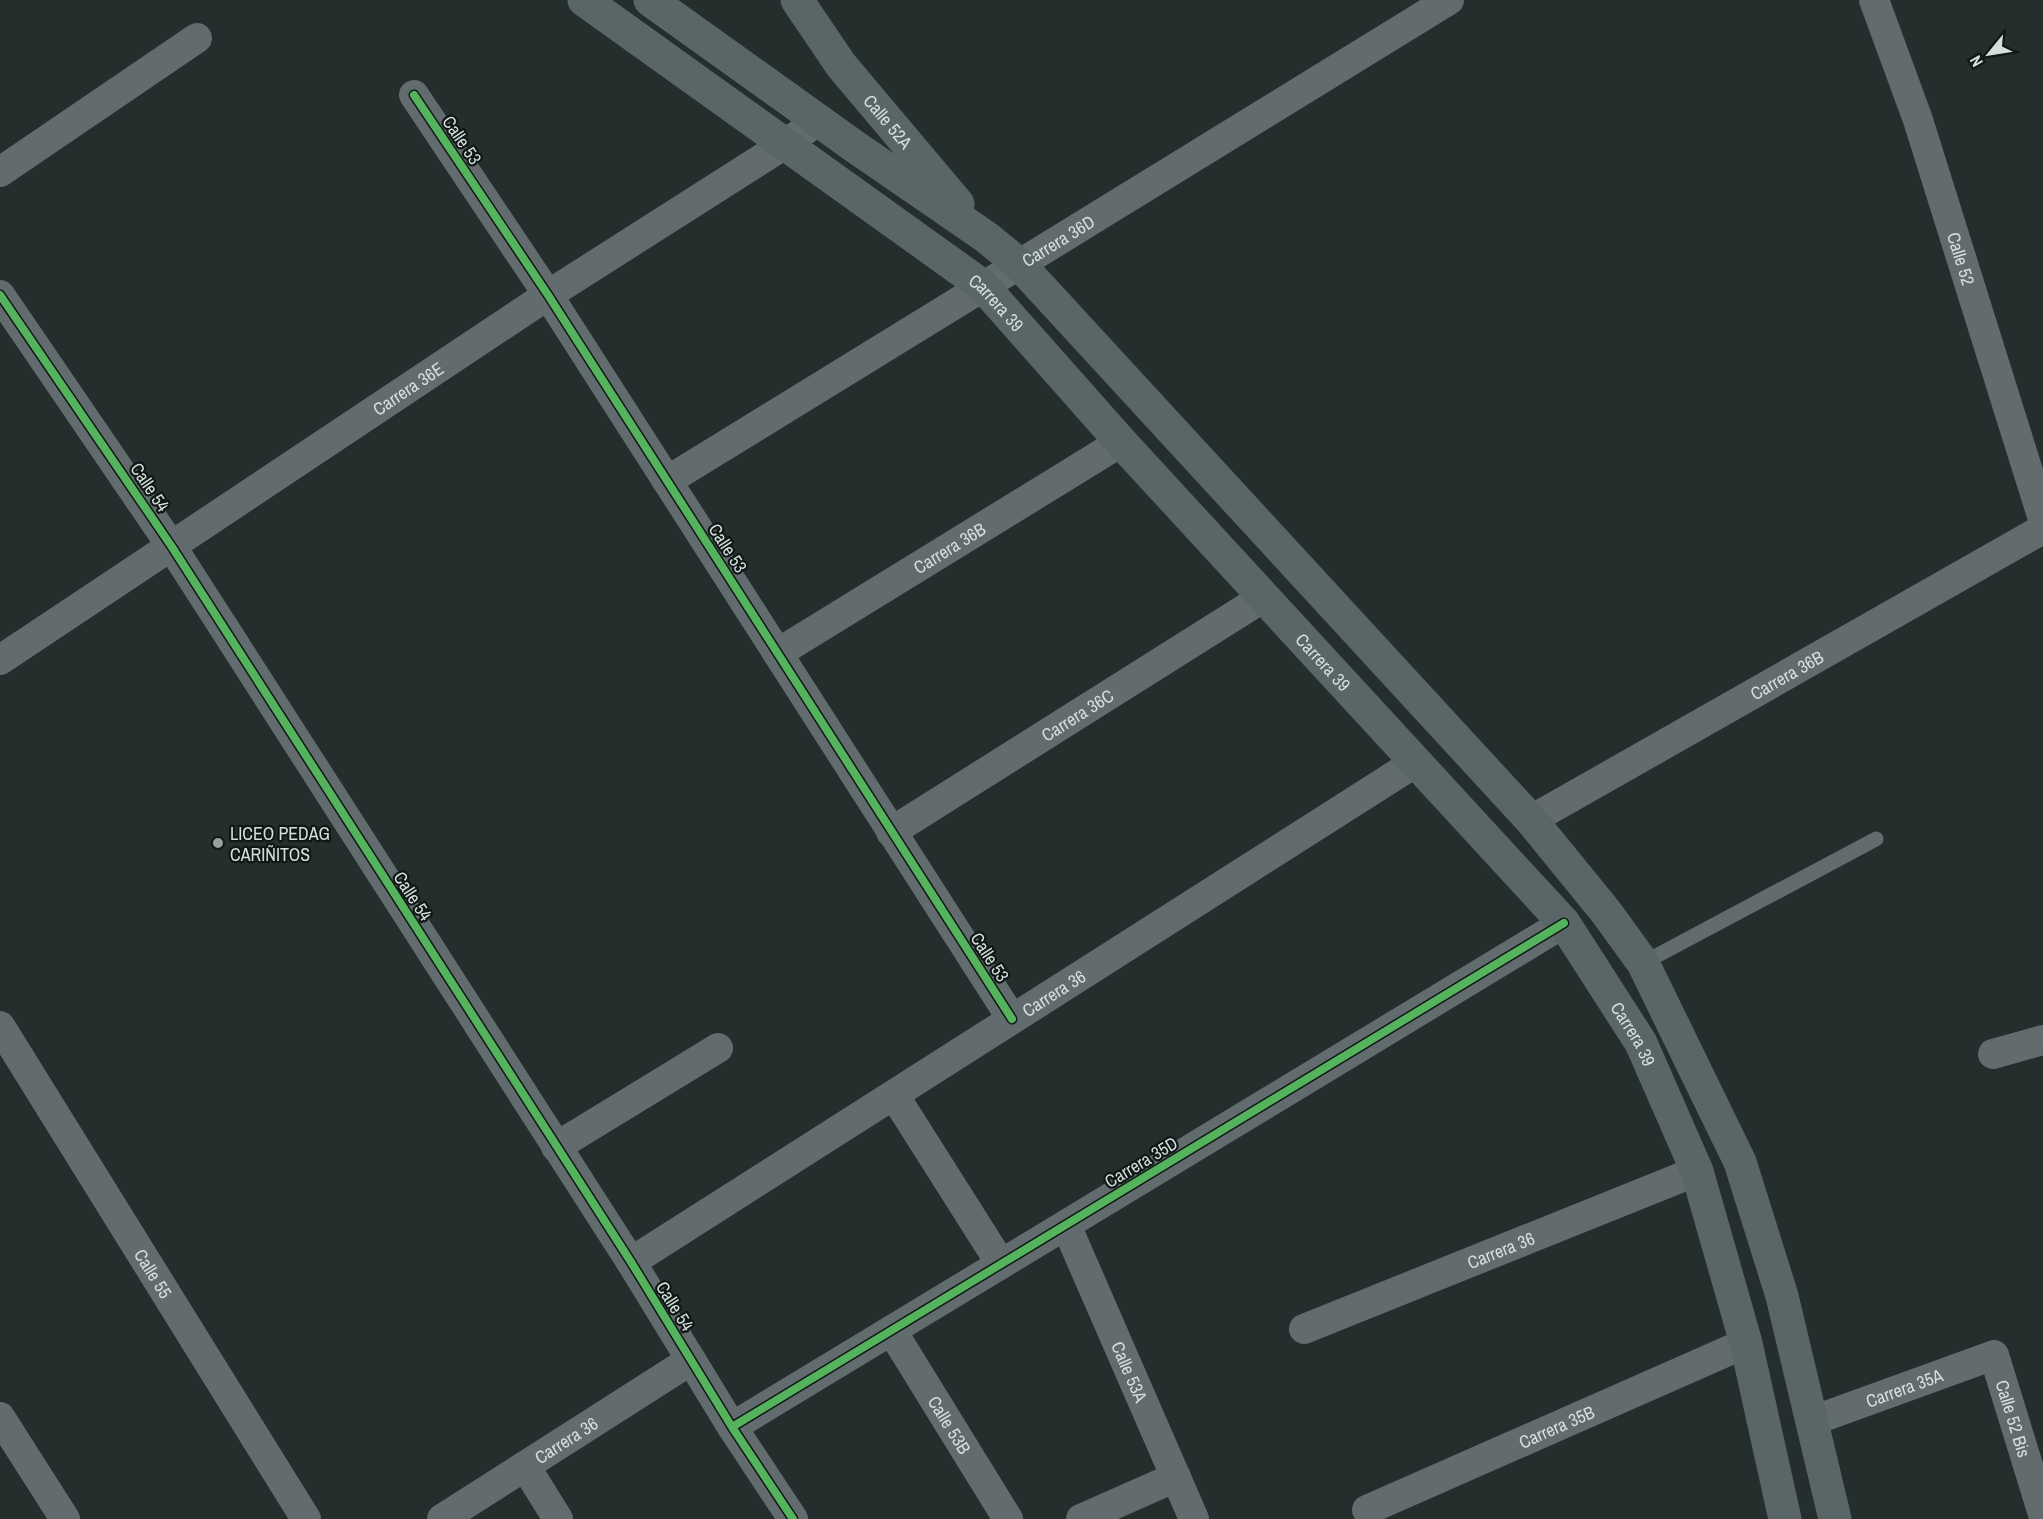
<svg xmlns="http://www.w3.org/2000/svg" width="2043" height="1519" viewBox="0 0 2043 1519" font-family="'Archivo Narrow',sans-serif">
<rect width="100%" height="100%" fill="#242e2c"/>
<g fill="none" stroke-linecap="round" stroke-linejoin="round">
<!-- lane -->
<path stroke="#626c6e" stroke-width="15" d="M1643,963L1876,839"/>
<!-- street -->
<g stroke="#626c6e" stroke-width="30">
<path id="s1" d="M1874,0L1918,120L2043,519"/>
<path d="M414,95L548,295L1012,1019"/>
<path d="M0,172L197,38"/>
<path d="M0,295L172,547L631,1262L732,1427L793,1519"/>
<path id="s2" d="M667,481L1449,0"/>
<path id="s3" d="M778,653L1121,442"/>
<path id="s4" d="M0,660L548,295L785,144L818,121"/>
<path id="s5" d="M1531,820L2043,529"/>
<path id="s6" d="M891,832L1264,597"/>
<path id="s7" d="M0,1026L306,1519"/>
<path d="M1993,1054L2043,1040"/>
<path d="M894,1095L1001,1264"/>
<path d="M556,1147L718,1048"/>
<path id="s8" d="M1066,1225L1194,1519"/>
<path id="s9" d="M631,1262L1416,762"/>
<path id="s10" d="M1304,1329L1697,1171"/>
<path id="s11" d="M892,1331L1008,1519"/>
<path d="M0,1417L65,1519"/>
<path id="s12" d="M1812,1421L1994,1355L2043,1514"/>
<path d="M732,1427L1564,923"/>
<path d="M525,1466L558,1519"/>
<path id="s13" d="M1367,1510L1746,1343"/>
<path id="s14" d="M442,1519L691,1360"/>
<path d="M1081,1519L1176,1477"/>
</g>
<!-- secondary -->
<g stroke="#5a6567" stroke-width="33">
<path id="s15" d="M584,0L983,286L1121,442L1564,923L1641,1043L1697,1171L1746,1343L1785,1519"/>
<path d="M650,0L854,146L986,237L1019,264L1531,820L1606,912L1643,963L1740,1162L1782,1296L1835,1519"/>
<path id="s16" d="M797,0L841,65L958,204"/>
</g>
<!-- cycleway casing -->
<g stroke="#101816" stroke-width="11">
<path id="cycleway" d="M414,95L548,295L1012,1019
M0,295L172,547L631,1262L732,1427L793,1519
M732,1427L1564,923"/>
</g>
<!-- cycleway -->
<use href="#cycleway" stroke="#56b35d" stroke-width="8"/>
</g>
<!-- markers -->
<circle fill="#96a19f" stroke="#101816" stroke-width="2" cx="218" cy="843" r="6"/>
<g text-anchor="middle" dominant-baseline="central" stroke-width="4.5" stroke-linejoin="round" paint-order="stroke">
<!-- street labels -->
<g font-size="18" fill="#d4dfdd" stroke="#101816">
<text stroke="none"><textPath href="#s16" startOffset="152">Calle 52A</textPath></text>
<text transform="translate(462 140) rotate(56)">Calle 53</text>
<text stroke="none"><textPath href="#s2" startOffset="459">Carrera 36D</textPath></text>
<text stroke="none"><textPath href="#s1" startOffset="273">Calle 52</textPath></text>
<text stroke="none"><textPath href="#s15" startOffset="512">Carrera 39</textPath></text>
<text stroke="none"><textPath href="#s4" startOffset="490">Carrera 36E</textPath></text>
<text transform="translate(150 487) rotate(56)">Calle 54</text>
<text stroke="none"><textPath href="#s3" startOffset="201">Carrera 36B</textPath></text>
<text transform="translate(728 548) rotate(57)">Calle 53</text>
<text stroke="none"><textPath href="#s15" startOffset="998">Carrera 39</textPath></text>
<text stroke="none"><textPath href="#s5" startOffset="294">Carrera 36B</textPath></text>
<text stroke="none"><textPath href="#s6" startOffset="220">Carrera 36C</textPath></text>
<text transform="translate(413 896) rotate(57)">Calle 54</text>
<text transform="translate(990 957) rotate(57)">Calle 53</text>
<text stroke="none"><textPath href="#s9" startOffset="501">Carrera 36</textPath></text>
<text stroke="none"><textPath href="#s15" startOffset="1484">Carrera 39</textPath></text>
<text transform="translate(1141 1162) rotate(-31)">Carrera 35D</text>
<text stroke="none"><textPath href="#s10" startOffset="212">Carrera 36</textPath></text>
<text stroke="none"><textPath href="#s7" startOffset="291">Calle 55</textPath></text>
<text transform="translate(675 1306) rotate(58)">Calle 54</text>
<text stroke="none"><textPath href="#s8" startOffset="160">Calle 53A</textPath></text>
<text stroke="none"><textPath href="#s12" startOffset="98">Carrera 35A</textPath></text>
<text stroke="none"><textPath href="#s12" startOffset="260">Calle 52 Bis</textPath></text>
<text stroke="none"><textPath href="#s11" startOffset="110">Calle 53B</textPath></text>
<text stroke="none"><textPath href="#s13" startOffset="207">Carrera 35B</textPath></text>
<text stroke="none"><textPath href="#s14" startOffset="147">Carrera 36</textPath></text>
</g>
<!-- poi labels -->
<g font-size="18" fill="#d4dfdd" stroke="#101816" text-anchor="start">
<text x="230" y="833">LICEO PEDAG<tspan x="230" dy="21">CARIÑITOS</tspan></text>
</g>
</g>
<!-- north arrow -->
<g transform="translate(1989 54) rotate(240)" stroke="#101816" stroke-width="4.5" paint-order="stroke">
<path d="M0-4.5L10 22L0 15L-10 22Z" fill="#d4dfdd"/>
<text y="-9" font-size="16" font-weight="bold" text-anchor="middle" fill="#d4dfdd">N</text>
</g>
</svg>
